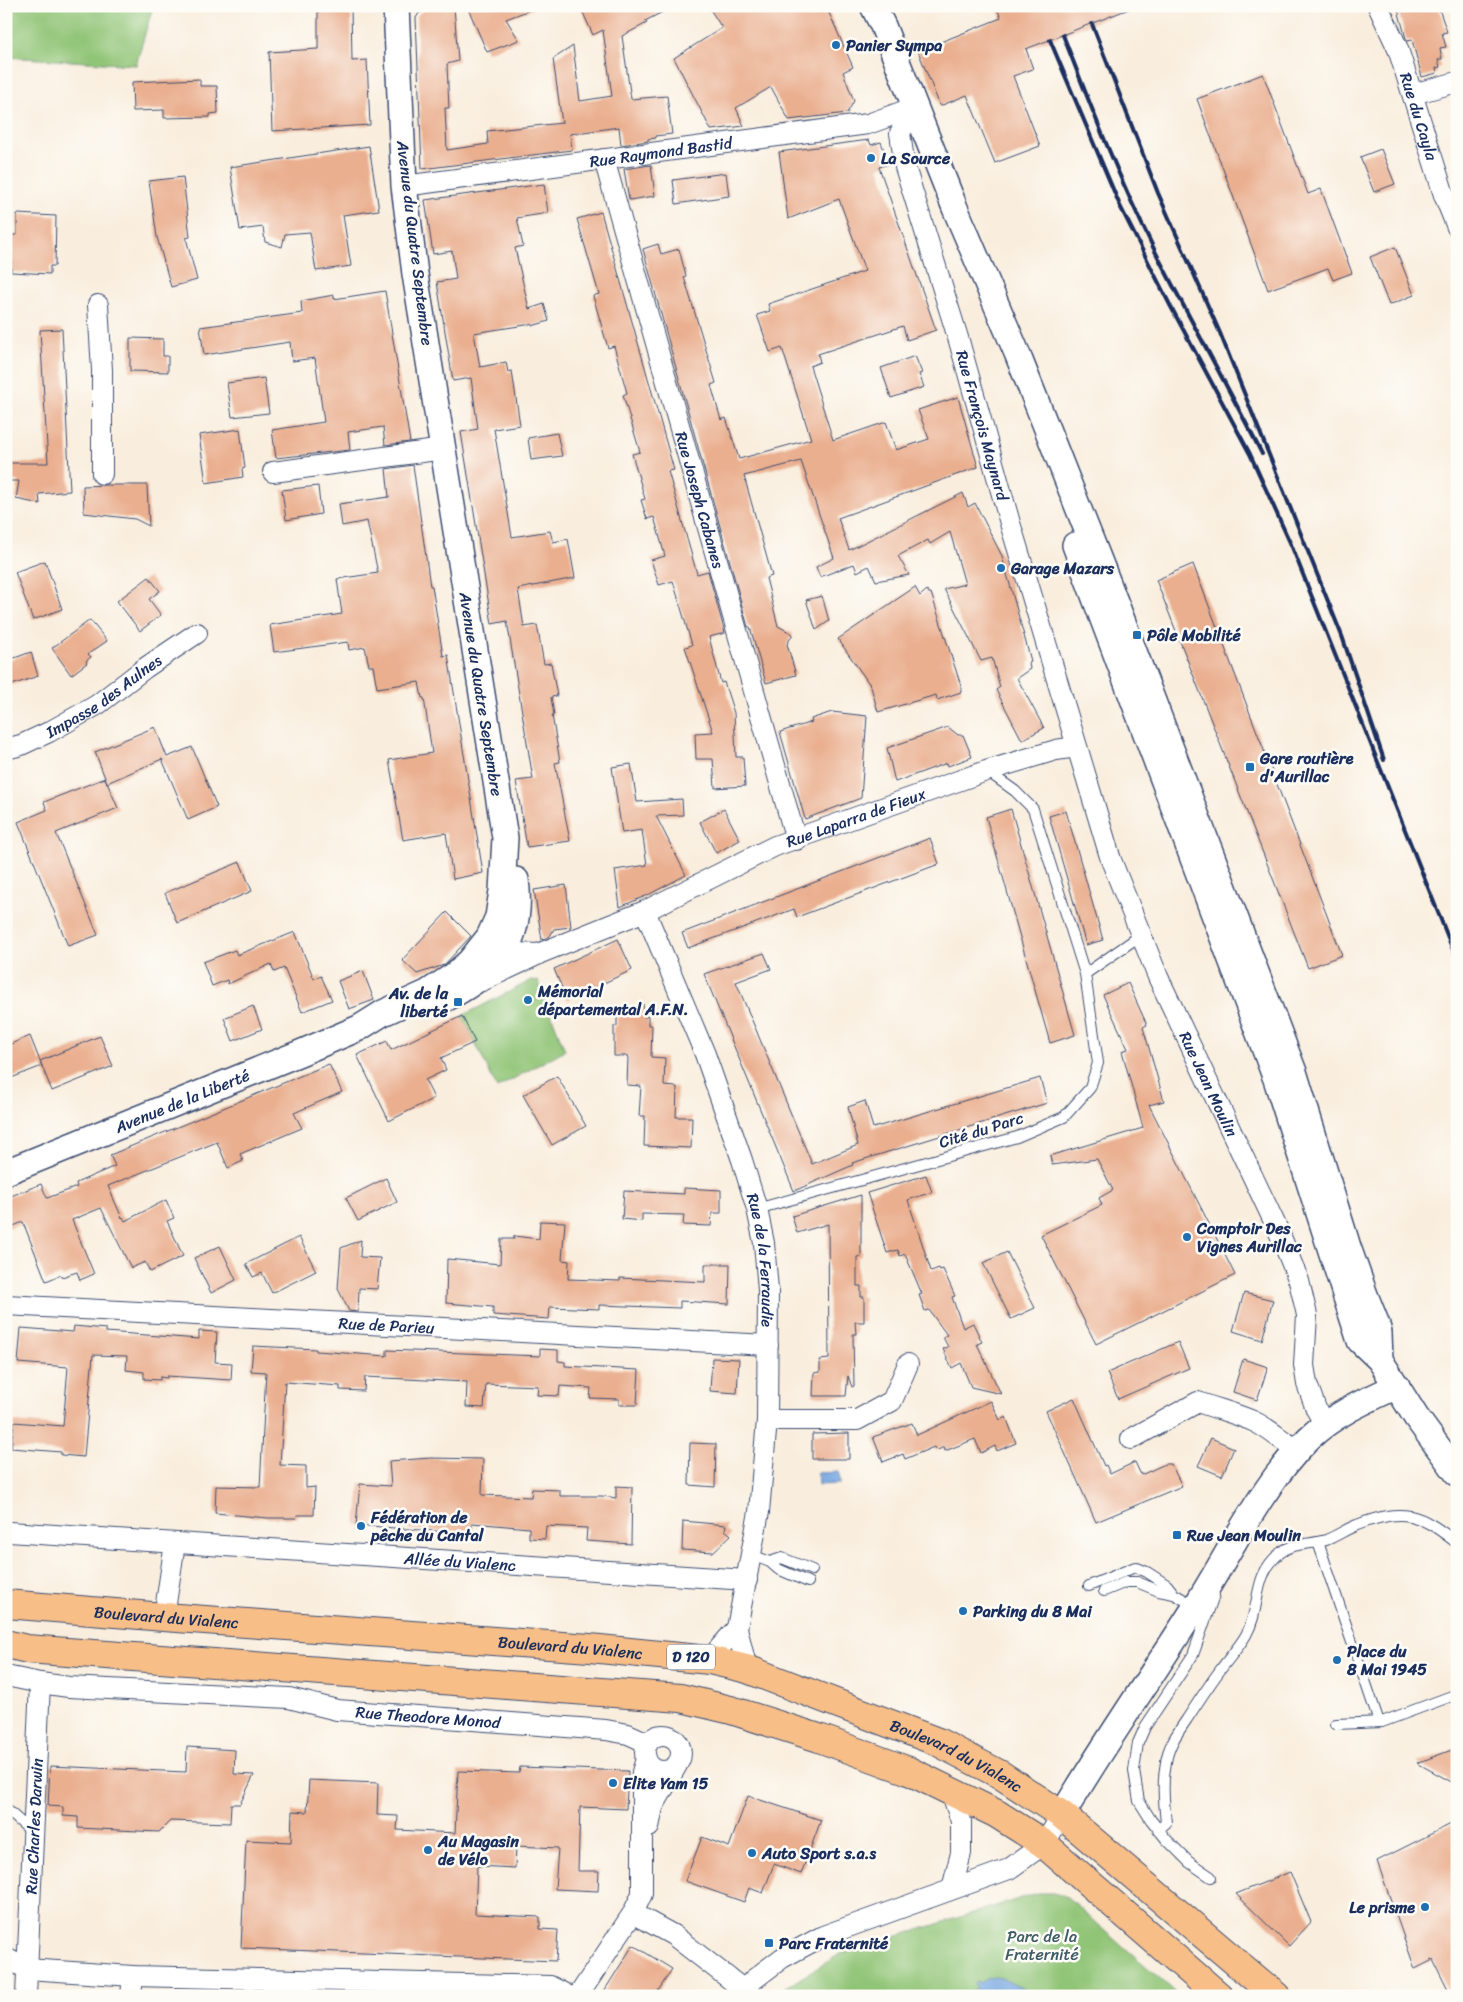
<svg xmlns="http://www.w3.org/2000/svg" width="1463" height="2002" viewBox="0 0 1463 2002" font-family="Sriracha,sans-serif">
<rect width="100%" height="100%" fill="#fdfcf7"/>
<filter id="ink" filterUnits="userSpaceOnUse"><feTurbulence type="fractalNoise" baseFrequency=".02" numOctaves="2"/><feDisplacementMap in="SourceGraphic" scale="10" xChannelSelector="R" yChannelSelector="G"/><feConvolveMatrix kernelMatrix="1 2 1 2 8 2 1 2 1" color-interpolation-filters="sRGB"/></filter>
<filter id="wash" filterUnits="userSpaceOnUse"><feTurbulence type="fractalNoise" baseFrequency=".0096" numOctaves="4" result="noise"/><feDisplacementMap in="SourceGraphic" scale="20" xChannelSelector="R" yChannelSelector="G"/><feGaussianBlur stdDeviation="1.12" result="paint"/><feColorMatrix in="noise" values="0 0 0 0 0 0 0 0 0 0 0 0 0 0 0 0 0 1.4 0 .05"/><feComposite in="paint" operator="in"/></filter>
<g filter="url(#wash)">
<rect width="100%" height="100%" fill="#f9eede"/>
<!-- green -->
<path fill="#90c476" stroke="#567a6a" d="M6,6H153L136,65L6,57Z
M532,980L538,981L565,1050L497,1088L462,1016Z
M1038,1893H1053L1067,1897L1180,1996H775L783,1989L840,1954Z"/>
<!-- water -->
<path fill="#75a6e0" stroke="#486a9f" d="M839,1472L840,1484L818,1485L817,1473Z
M994,1977L1001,1978L1037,1996H968L977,1987L974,1984L976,1981L980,1983L986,1979Z"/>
<g id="blocks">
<!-- building -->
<path fill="#eaaf8f" d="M318,6H351L352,61L367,60L370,125L272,131L269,52L318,49Z
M431,6H454L458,61L447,64L449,108H445L447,150L488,144L487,131L562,123L553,59L573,46L580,101L612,96L603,30L593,35L580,6H674L645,21L647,23L622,36L631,99L667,96L672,134L655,136L656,138L648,139V141L621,145L619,127L570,134L572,150L422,169L416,18L419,13Z
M467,6H535V8L506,19L519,40L487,52Z
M708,6H826L853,67L843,72L854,101L847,113L789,120L771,87L736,108L744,126L711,130L674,58L722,28Z
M996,6L1134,7L1026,49L1033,69L1013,76L1040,146L995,163L967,95L940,106L918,51L1001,18Z
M1397,6H1438L1447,32L1442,33L1446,47L1440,48L1442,59L1438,60L1440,67L1436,68L1437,73L1422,77L1412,40L1407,41L1405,35Z
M1263,74L1308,194L1321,189L1352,273L1333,280L1328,268L1268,290L1197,99Z
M200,79V86H217L218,113L210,114V117L164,118V110L133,111L132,82Z
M869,140L871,145L881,142L889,164L879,167L936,330L907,340L903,326L818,354L820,362L810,366L833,440L886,422L896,450L929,439L918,410L958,397L978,467L838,518L849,550L963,493L968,507L975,503L1002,556L1031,661L1029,662L1030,669L1017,678L1044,728L1022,740L996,690L1000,687L992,658L981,661L944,589L965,584L950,532L930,544L928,540L898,556L909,575L876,581L869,566L857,572L854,564L820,577L816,567L834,558L801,461L744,476L772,576L766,578L778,626L793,634L787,644L796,675L766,683L750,627H748L643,249L658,244L661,254L679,249L686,276L684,277L716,383L711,385L721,420L726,418L739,459L811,439L782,348L770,352L757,315L770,311L768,304L865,271L839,199L788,219L779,152Z
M369,146L379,210L343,215L351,266L316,271L310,232L285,234L282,247L265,242L263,227L240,230L230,167Z
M1381,149L1395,184L1374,192L1360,157Z
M651,165L655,196L629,200L624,169Z
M726,173L729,196L676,204L673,180Z
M183,177L190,237L186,238L197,280L171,287L157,237L149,181Z
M544,184L548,213L517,218L523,246L515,248L529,309L544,304L549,321L532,326V324L474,333L480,367L506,362L508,372L512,371L520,425L494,429L512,537L550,531L553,542L568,539L575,578L518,589L524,627L537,625L544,664L551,663L557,696L551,697L554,715H552L560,762L555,763L570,841L527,847L516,781L533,779L507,621L492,624L461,432L478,429L471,378L453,381L437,282L456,279L452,251L433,254L425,200Z
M601,212L674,470L668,471L697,574L708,571L725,633L709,637L721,683L724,682L734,713L736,757H743L745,786L715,788L713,759H696L695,733L713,732L685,647L692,645L673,581L659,585L651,560L665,556L654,517L647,519L641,500L645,499L632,454L640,452L623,395L627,393L614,346L608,348L593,296L599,294L577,219Z
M17,214L56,216L55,266H50V274L11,272L12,254H6V235H17Z
M1395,247L1414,295L1389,305L1370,257Z
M385,291L410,442L385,445L383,427L348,432L350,450L276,458L272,430L324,422L315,358L292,361L290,342L204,355L200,327L302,313L301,301L334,295V299Z
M62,329L70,491L39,494L40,504L16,499L19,481H6V463H48L40,330Z
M130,338L163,339V356H168V372L130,371Z
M915,356L922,373L919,374L924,387L891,398L881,368Z
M264,378L269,413L232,417L227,383Z
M240,429L245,468L242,469L243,477L206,483L199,435Z
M557,433L562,456L531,460L528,438Z
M413,465L430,586H432L443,656L448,655L483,873L453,879L446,833L403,840L389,760L432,753L424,698H422L419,682L377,688L373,666H369L365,647L349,650L348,642L274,652L270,625L342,614L337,579L378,573L367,521L342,526L339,504L389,497L386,469Z
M108,485H147L149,526L135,519L84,513L83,486Z
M318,486L321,514L286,520L282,490Z
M45,561L62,609L33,620L15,572Z
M1193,564L1342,955L1308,968L1156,580Z
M149,577L160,591L149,599L161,615L140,631L117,601Z
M915,587L920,596L927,590L929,593H931L961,686V692L937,700L936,695L878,712L870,683V685L838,639Z
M822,596L829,621L816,630L806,600Z
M90,620L107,641L88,654L91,657L86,661L87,663L71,675L52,648Z
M31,652L38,676L6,687V661Z
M832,712L867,716L861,798L805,819L780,732L812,722L811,719Z
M155,727L167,757L192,747L217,807L188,820L162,759L107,783L95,752Z
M948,727L958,735H963L972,757L948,766L947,763L895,782L887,748Z
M631,764L637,802L682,799L683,815L656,816L686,875L648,895L620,907L615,870L647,865L642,830L622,833L612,767Z
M105,778L118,808L56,833L98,935L68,946L18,822L47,810L44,802Z
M724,809L740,840L716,853L700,822Z
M1011,809L1075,1035L1050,1043L986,817Z
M1066,811L1103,940L1086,945L1049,816Z
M930,838L939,864L797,917L794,909L688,948L682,933Z
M240,862L252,891L177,923L165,893Z
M566,885L571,927L554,929L550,936L542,940L534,890Z
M447,912L471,936L444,965L417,974L402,960Z
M295,932L314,979L321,976L332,1000L302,1012L284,968L274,972L271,964L228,984L227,980L212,986L203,962L235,950L237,955Z
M618,939L632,970L567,1000L554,969Z
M764,953L771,969L736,982L812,1164L858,1145L848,1107L865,1101L873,1128L1040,1078L1047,1103L852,1163L853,1165L794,1191L704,974Z
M363,971L374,1000L349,1009L338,981Z
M1128,983L1147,1025L1143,1027L1164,1101L1149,1105L1235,1275L1096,1344L1041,1235L1102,1205L1099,1198L1113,1190L1097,1159L1052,1165L1050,1156L1143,1128L1122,1051L1128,1049L1103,995Z
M643,1004L644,1017L648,1016V1025H652L651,1057L665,1058L664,1086L677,1087L676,1117H692L691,1148L644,1146L645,1116H639L641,1086L627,1085L628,1056H614V1026H617V1015Z
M253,1006L262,1029L233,1041L224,1018Z
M462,1016L475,1042L441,1058L446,1070L425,1080L434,1098L389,1121L357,1055L387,1041L391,1050Z
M30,1036L42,1066L6,1080V1046Z
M100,1036L113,1066L52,1091L40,1061Z
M329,1064L342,1092L294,1113L302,1128L240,1154L243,1161L228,1168L217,1142L108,1186L122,1218L123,1217L125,1221L166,1200L174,1218L167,1221L183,1256L150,1272L145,1262L131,1268L101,1208L72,1220L94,1274L80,1280L77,1272L62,1277L61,1275L46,1281L23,1222L6,1229V1198L41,1184L47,1198L77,1187L76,1183L115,1166L110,1155Z
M557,1076L586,1126L552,1145L523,1095Z
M926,1175L932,1192L908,1200L931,1271L939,1268L940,1270L943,1269L955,1296L952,1297L963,1328L973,1323L982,1342L977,1344L1001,1394L971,1387L961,1363L952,1368L943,1349L948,1347L943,1337L947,1335L929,1310L925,1311L919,1295L922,1294L905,1254L900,1256L898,1250L887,1253L867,1193Z
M386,1178L397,1202L358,1221L346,1198Z
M684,1188L721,1190V1213H712L711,1226L683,1225L684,1215L642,1214V1221L622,1219L624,1191L684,1194Z
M861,1195V1256L857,1257V1286H861V1297H864V1322H855L856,1334H853L854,1386L852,1387L848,1376L846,1396H813L814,1373L820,1372V1360L829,1359L828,1224L797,1233L792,1216Z
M540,1221L565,1222L562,1260L569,1261L568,1279L620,1281V1278L705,1282V1264H730L729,1304L680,1301V1308L599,1305V1309L550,1307L549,1319L493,1315V1307L446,1303L447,1259L500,1264L501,1239H514V1236L539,1239Z
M299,1237L316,1271L272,1293L262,1273L253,1277L246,1264Z
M361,1240L360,1257L380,1258L377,1289L359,1288L358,1312L349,1311L338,1289L341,1248Z
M220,1246L236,1280L211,1293L194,1258Z
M1007,1252L1035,1308L1011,1319L983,1263Z
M1244,1293L1273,1300L1262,1340L1233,1331Z
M74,1326L106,1329V1332L199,1339V1331L217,1332L215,1362L232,1363L231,1380L167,1376V1378L160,1377V1380L144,1379V1372L126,1370L127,1356L93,1355L84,1457L61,1455V1452L11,1448L14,1422L63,1426L68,1367L18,1363L21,1328L73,1332Z
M1178,1342L1189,1368L1118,1399L1107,1373Z
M253,1346L316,1349V1351L387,1356V1350L540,1356V1349L558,1350V1361L565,1362V1366L639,1370L637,1405H619V1399L590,1398L591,1388L560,1386L559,1396L537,1395L538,1386L486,1384L484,1408L466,1407L467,1382L365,1377L364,1391L340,1390V1386L285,1382L280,1465L306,1466V1488L315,1487L314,1515H297L296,1518H268L215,1513L216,1486L260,1487L266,1372L251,1371Z
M712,1358L739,1359L737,1393L710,1391Z
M1243,1359L1268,1367L1257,1400L1233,1392Z
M1074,1398L1104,1466L1106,1465L1110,1474L1135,1462L1141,1475L1165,1464H1171L1182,1486L1096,1522L1046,1411Z
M991,1401L1000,1420L1006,1417L1016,1443L997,1451L995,1446L981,1453L975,1439L945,1451L944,1447L936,1451L934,1447L905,1459L903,1454L883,1462L873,1437L912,1423L917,1435Z
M849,1433V1459H812V1434Z
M1211,1438L1234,1448L1222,1476L1198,1466Z
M690,1443L716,1444L715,1487L689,1485Z
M431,1458L483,1459L482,1495L531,1497L532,1489L560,1490V1496H602L616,1498V1486L632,1487L631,1544L586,1541L587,1528L546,1526L545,1539L529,1538V1528L472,1523V1534L356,1525L360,1484L391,1486L389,1461Z
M683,1521L726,1525L725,1530L731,1535L713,1552L682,1550Z
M187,1747L235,1750L234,1774L254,1775L240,1804H231L230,1823L170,1821L159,1832L78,1828V1817L63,1816V1807L48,1806L50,1766L186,1772Z
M1457,1748V1785L1417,1763Z
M520,1767L628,1771L626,1809L580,1807L578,1871H599L598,1891L555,1889L558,1848L516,1846L515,1868L477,1866L475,1914L540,1917V1929L558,1930L556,1961L241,1948L246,1840L291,1842L292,1811L307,1812L309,1780L378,1783L377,1815L398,1816L397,1830L455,1833L458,1771L519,1773Z
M748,1796L821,1820L801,1874L774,1864L763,1893L749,1888L744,1902L685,1881L702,1837L729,1847Z
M1457,1821V1996H1451L1433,1960L1415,1969L1377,1861Z
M1290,1872L1311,1922L1289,1946L1236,1894Z
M633,1945L672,1969L655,1996H601Z"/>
</g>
</g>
<g filter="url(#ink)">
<use href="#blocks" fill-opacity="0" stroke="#3c4c71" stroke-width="1"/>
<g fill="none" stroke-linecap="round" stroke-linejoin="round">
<!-- service casing -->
<g stroke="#3c4c71" stroke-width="12">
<path id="service" d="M1085,974L1141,935
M757,1209L1017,1137L1064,1117L1090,1088L1098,1063L1085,974L1033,809L1015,791L987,771
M1318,1542L1379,1722
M752,1555L770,1562L778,1569L808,1582
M770,1562L782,1558L812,1570
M1089,1586L1135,1567L1147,1572L1167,1585L1174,1594L1195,1606
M1104,1591L1126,1582H1137L1159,1591L1174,1594
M1336,1724L1382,1722L1457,1694
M6,1809L33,1833
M1158,1830L1166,1823C1164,1803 1162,1782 1166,1762C1168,1746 1178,1732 1187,1719C1198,1702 1209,1685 1221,1669C1229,1658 1239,1647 1246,1635C1262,1607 1251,1577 1280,1553C1293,1542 1311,1545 1326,1540C1337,1536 1346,1529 1357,1525C1403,1507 1419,1513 1457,1543
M1211,1877L1189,1862L1166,1839L1151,1820L1139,1801L1134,1771L1138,1743L1145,1727L1193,1655L1214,1595"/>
</g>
<!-- minor casing -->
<g stroke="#3c4c71" stroke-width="22">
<g id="minor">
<path id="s1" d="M1378,6L1398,49L1444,195L1457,227"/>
<path d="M1413,94L1457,82"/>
<path id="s2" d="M915,107L900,133L905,167L959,341L1010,523L1111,860L1158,977L1279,1232L1299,1281L1307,1315L1304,1365L1307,1384L1316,1409L1325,1425"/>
<path id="s3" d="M604,159L796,840"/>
<path id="s4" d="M404,186L868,124L915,107"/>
<path d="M98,305L102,370V474"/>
<path d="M273,472L444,449"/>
<path id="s5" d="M6,749L21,745L49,732L97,705L145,668L197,633"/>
<path id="s6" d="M645,911L705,1054L742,1160L757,1209L764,1243L768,1290L767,1420L759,1512L737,1628L747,1669"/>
<path id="s7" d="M494,940L506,948L517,953L538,954L645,911L775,846L986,771L1056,750L1076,747"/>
<path d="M482,981L537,955"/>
<path id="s8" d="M6,1305L768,1345"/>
<path d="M767,1420H857L892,1401L908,1364"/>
<path d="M1131,1439L1198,1402C1217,1409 1237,1414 1255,1422C1271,1430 1283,1442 1298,1450"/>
<path id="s9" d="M9,1532L747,1580"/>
<path d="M164,1617L175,1543"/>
<path d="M709,1660L737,1628"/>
<path id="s10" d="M6,1676L40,1683L69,1687L289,1698L337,1710L606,1730L628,1734L648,1743"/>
<circle cx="663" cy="1753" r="18"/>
<path d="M951,1791L961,1821V1853L952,1889"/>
<path d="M649,1827L653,1807L677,1765"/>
<path d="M633,1913L673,1935L744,1990"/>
<path d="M6,1958L27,1969L133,1976L550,1986L569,1996"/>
<path id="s11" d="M26,1996L40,1683"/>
<path d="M131,1996L133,1976"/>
<path d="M578,1996L633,1913L642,1894V1772L646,1759"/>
<path d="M739,1996L753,1980L782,1958L823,1936L1009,1869L1044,1844L1062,1815"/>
</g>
</g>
<!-- tertiary casing -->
<g stroke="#3c4c71" stroke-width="28">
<g id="tertiary">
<path d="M873,6L883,26L955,208L1017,353L1108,583L1294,1072L1348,1247L1365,1295L1377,1325L1379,1333L1380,1360"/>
<path d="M1075,545L1276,1079L1360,1341L1380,1360L1416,1417L1457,1473"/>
<path d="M437,1003C492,976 525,947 516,880"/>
<path id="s12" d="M6,1172L300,1053L359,1028L383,1013L427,993L453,976L470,961L489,937L498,917L502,891L505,838L415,274L404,186L396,6"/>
<path d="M1062,1815C1105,1742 1154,1673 1199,1601C1233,1546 1263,1484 1309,1438C1334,1414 1367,1400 1397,1386"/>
</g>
</g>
<!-- primary casing -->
<g stroke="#3c4c71" stroke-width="30">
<g id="primary">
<path id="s13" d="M6,1604L164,1617L590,1648L709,1660L747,1669L938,1742L1001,1775L1062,1815L1276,1996"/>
<path d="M6,1644L27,1649L681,1698L731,1710L819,1738L909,1771L997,1814L1044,1844L1219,1996"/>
</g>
</g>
<!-- service -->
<use href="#service" stroke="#fff" stroke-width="10"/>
<!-- minor -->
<use href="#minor" stroke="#fff" stroke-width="20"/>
<!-- tertiary -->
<use href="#tertiary" stroke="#fff" stroke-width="25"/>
<!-- primary -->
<use href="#primary" stroke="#f7be88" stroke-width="28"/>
<!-- rail -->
<path stroke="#1b2f5e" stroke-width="4" d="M1092,24L1158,193L1220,333L1342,636L1384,760
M1063,35C1091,107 1119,179 1154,249C1189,318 1227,385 1262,454
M1050,40L1121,208L1170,305L1250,454L1292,547L1457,960"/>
</g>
</g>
<!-- markers -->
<g fill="#1f6fb2" stroke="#fdfcf7" stroke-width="2">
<circle cx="836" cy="45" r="5"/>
<circle cx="871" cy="158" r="5"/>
<circle cx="1001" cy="568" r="5"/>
<rect x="1132" y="630" width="10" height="10" rx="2.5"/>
<rect x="1245" y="762" width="10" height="10" rx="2.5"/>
<circle cx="528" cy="1000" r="5"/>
<rect x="453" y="997" width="10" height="10" rx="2.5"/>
<circle cx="1187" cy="1237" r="5"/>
<circle cx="361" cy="1526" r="5"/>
<rect x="1172" y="1530" width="10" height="10" rx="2.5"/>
<circle cx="963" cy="1611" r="5"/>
<circle cx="1337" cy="1660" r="5"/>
<circle cx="613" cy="1783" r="5"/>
<circle cx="428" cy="1850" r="5"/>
<circle cx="752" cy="1853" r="5"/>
<circle cx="1425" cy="1907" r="5"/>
<rect x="764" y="1938" width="10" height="10" rx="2.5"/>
</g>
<g text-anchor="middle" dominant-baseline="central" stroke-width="5" stroke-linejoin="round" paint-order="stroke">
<!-- shield labels -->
<rect fill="#fdfcf7" stroke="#5f6c8c" stroke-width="1" x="667" y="1644.5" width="48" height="25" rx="4"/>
<g font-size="15" font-weight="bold" fill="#1b2f5e">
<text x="691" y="1657">D 120</text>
</g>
<!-- poi labels -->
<g font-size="16" font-weight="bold" fill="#1b2f5e" stroke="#fdfcf7" text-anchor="start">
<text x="846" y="45">Panier Sympa</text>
<text x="881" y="158">La Source</text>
<text x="1011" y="568">Garage Mazars</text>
<text x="1147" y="635">Pôle Mobilité</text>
<text x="1260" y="758">Gare routière<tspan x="1260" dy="18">d'Aurillac</tspan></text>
<text x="538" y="991">Mémorial<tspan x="538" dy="18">départemental A.F.N.</tspan></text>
<text x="448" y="993" text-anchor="end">Av. de la<tspan x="448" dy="18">liberté</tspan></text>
<text x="1197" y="1228">Comptoir Des<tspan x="1197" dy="18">Vignes Aurillac</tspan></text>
<text x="371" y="1517">Fédération de<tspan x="371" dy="18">pêche du Cantal</tspan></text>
<text x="1187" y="1535">Rue Jean Moulin</text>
<text x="973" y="1611">Parking du 8 Mai</text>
<text x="1347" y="1651">Place du<tspan x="1347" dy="18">8 Mai 1945</tspan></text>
<text x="623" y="1783">Elite Yam 15</text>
<text x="438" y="1841">Au Magasin<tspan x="438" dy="18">de Vélo</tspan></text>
<text x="762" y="1853">Auto Sport s.a.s</text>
<text x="1415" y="1907" text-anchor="end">Le prisme</text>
<text x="779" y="1943">Parc Fraternité</text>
</g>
<!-- street labels -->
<g font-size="16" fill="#1b2f5e" stroke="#fdfcf7">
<text stroke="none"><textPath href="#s1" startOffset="118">Rue du Cayla</textPath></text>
<text stroke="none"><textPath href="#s4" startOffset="259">Rue Raymond Bastid</textPath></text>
<text transform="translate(415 243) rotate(83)">Avenue du Quatre Septembre</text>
<text stroke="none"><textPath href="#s2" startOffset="334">Rue François Maynard</textPath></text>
<text stroke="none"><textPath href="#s3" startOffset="354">Rue Joseph Cabanes</textPath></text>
<text transform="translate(481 694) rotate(81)">Avenue du Quatre Septembre</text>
<text stroke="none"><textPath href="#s5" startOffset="112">Impasse des Aulnes</textPath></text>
<text stroke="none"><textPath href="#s7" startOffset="394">Rue Laparra de Fieux</textPath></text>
<text stroke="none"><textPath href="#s2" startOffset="1032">Rue Jean Moulin</textPath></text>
<text stroke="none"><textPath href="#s12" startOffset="190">Avenue de la Liberté</textPath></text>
<text transform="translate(981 1130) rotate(-17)">Cité du Parc</text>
<text stroke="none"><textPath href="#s6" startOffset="370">Rue de la Ferraudie</textPath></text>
<text stroke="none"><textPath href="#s8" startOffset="381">Rue de Parieu</textPath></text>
<text stroke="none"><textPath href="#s9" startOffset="452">Allée du Vialenc</textPath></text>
<text stroke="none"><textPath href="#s13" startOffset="161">Boulevard du Vialenc</textPath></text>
<text stroke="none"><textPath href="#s13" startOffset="566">Boulevard du Vialenc</textPath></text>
<text stroke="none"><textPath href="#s10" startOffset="425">Rue Theodore Monod</textPath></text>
<text stroke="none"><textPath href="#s13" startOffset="971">Boulevard du Vialenc</textPath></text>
<text stroke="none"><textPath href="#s11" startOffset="170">Rue Charles Darwin</textPath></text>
</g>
<!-- park labels -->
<g font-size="16" fill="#3e5c65" stroke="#fdfcf7">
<text x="1042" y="1936">Parc de la<tspan x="1042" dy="18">Fraternité</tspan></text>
</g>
</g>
<!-- margin -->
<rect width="1463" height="2002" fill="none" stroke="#fdfcf7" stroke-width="25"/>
</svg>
